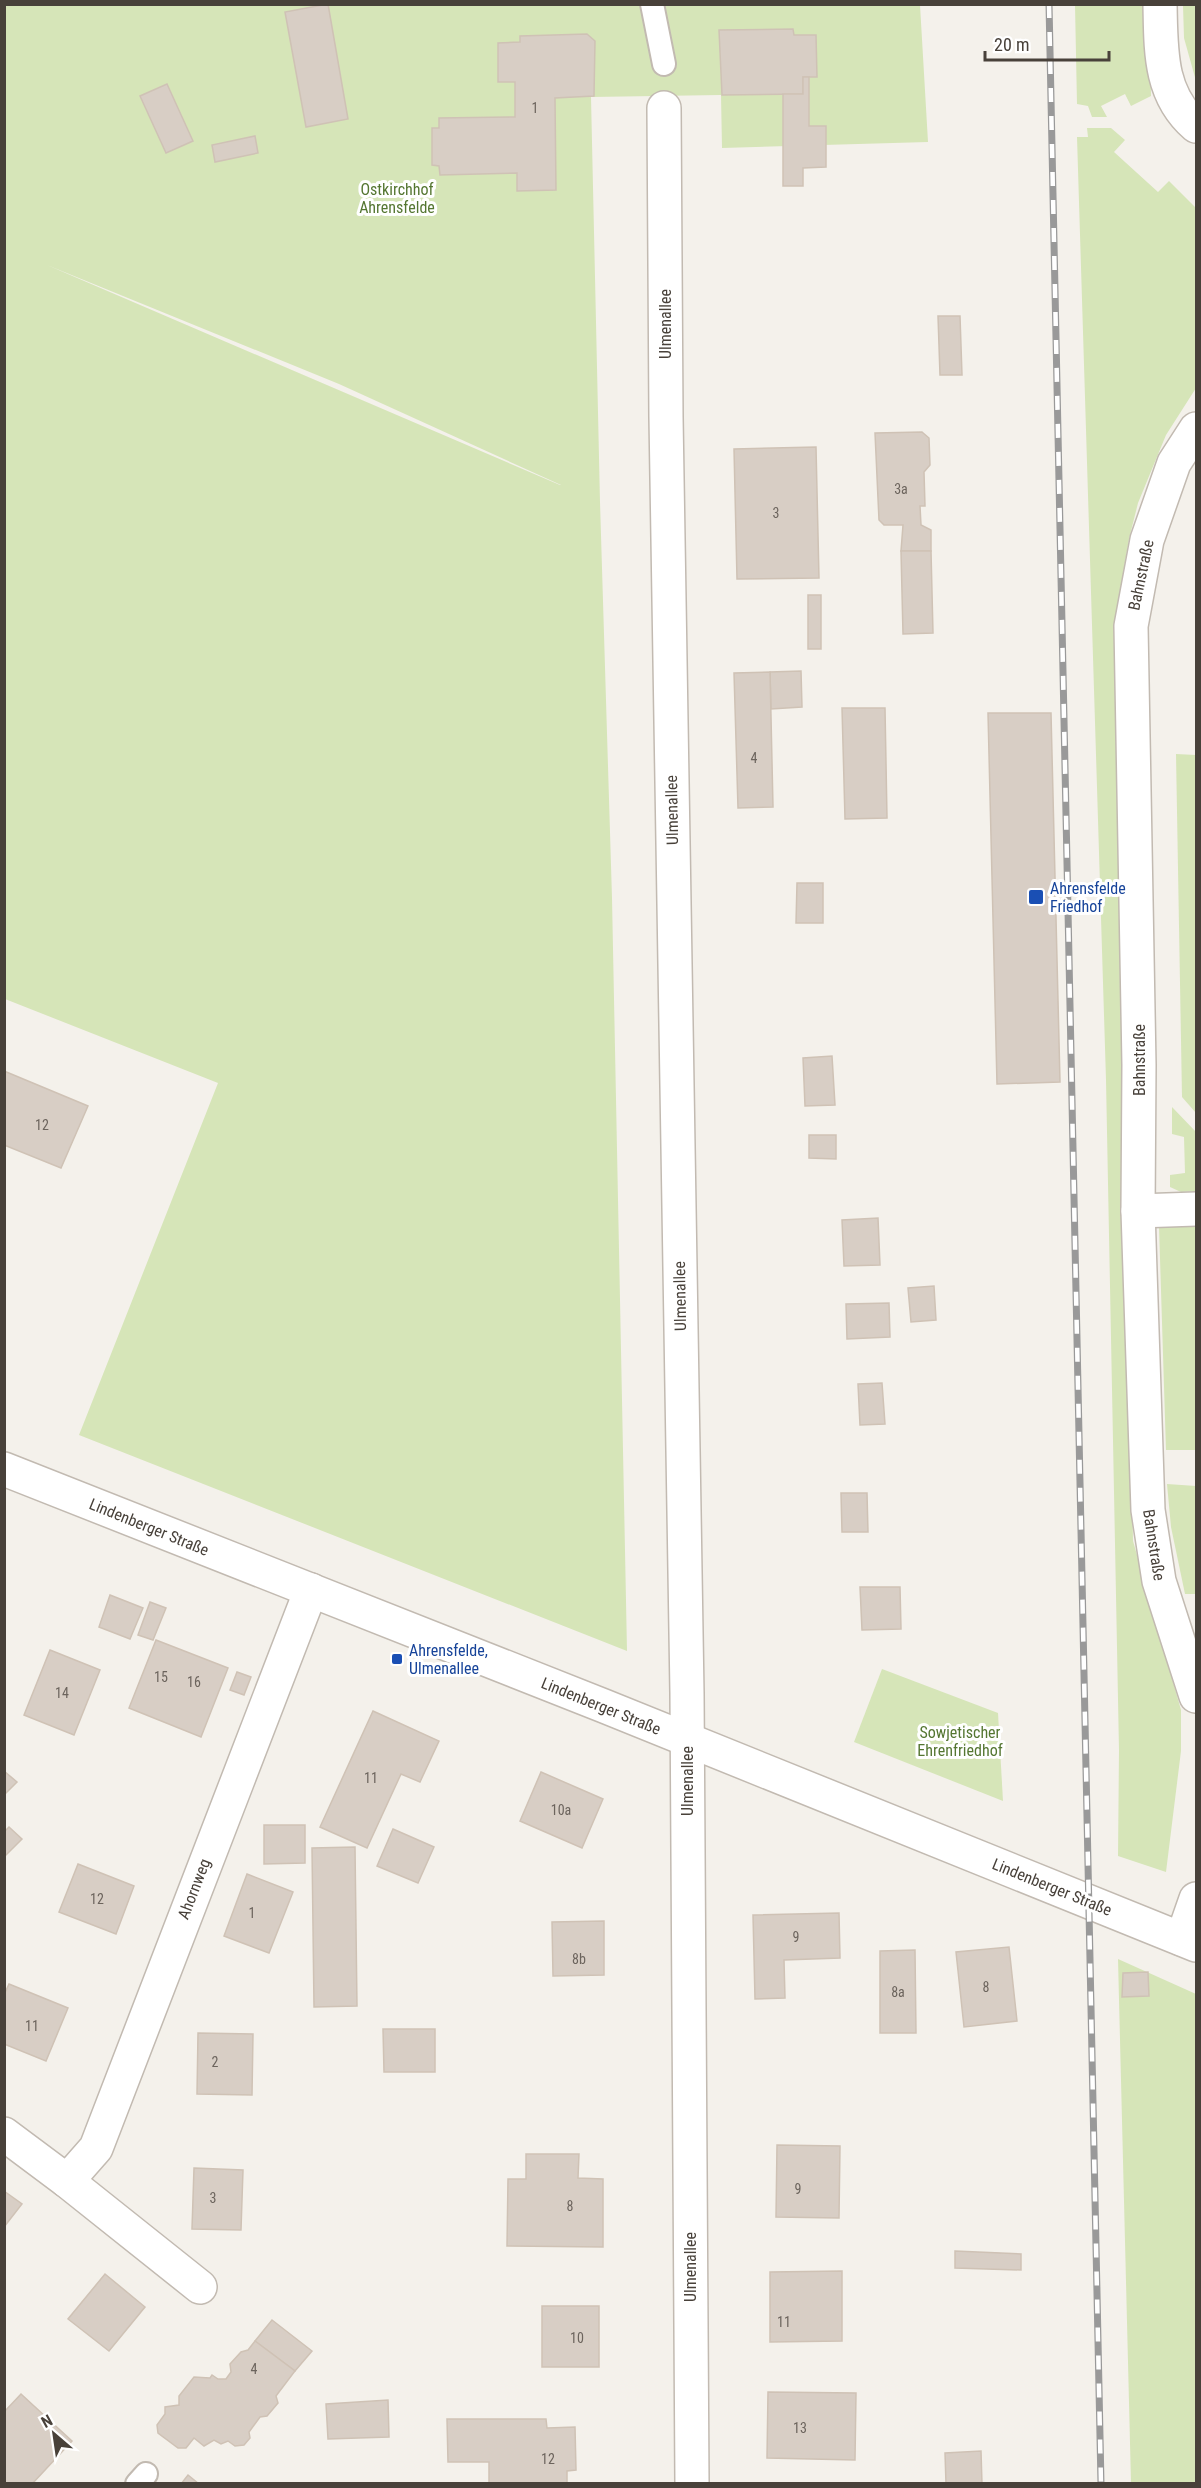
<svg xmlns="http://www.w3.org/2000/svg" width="1201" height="2488" viewBox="0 0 1201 2488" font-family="'Roboto Condensed',sans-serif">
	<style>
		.green { fill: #d6e5b8; fill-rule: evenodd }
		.building { fill: #d8cec5; stroke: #cfc2b5; stroke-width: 1.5 }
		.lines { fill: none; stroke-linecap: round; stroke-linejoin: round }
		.service-casing { stroke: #c2bab1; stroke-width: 26 }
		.minor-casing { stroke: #c2bab1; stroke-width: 36 }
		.tertiary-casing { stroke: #c2bab1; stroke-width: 36 }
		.service { stroke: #fff; stroke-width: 22 }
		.minor { stroke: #fff; stroke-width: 33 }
		.tertiary { stroke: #fff; stroke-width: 33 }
		.rail-casing { stroke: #999; stroke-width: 7 }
		.rail { stroke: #fff; stroke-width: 4.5; stroke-dasharray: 14; stroke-linecap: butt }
		.transit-dot { fill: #1a4fb4; stroke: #fff; stroke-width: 2 }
		.labels { text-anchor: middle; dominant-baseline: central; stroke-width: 6; stroke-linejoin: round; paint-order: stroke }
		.number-label { font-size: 14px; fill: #6c645d }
		.park-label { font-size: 16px; fill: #547631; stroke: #fff }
		.street-label { font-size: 16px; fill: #48413a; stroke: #fff }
		.transit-label { font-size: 16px; fill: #164399; stroke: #fff; text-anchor: start }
	</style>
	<rect width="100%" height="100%" fill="#f4f1eb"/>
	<g class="green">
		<path d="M 4,5 L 920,5 L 928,142 L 722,148 L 721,95 L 591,97 L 600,502 L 612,898 L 627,1651 L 79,1435 L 218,1083 L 5,999 ZM 47,265 L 339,384 L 561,485 L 560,485 Z"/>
		<path d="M 1075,5 L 1149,5 L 1151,96 L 1131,106 L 1125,94 L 1101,106 L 1107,117 L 1092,117 L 1088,106 L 1077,104 Z"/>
		<path d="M 1183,5 L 1196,5 L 1196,81 L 1184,38 Z"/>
		<path d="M 1087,128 L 1111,128 L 1125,140 L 1114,152 L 1158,192 L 1169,181 L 1196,208 L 1196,388 L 1166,435 L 1138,503 L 1129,539 L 1120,591 L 1117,630 L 1133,1541 L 1181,1710 L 1181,1751 L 1166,1872 L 1118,1856 L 1119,1750 L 1106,1080 L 1077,137 L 1088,137 Z"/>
		<path d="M 1176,754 L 1196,755 L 1196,1113 L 1182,1097 Z"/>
		<path d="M 1172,1107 L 1196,1132 L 1196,1191 L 1181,1192 L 1170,1187 L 1170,1175 L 1185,1173 L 1184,1137 L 1172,1134 Z"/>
		<path d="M 1159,1227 L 1196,1227 L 1196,1450 L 1166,1450 Z"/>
		<path d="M 1167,1484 L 1196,1486 L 1196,1594 L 1185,1594 L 1171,1527 Z"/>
		<path d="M 882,1669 L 998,1713 L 1003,1801 L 854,1742 Z"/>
		<path d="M 1118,1959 L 1196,1994 L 1196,2483 L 1131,2483 Z"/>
	</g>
	<g class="building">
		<path d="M 328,4 L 348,119 L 306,127 L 285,12 Z"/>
		<path d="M 793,29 L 794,35 L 816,35 L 817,77 L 803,77 L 803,94 L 722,95 L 719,30 Z"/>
		<path d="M 587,34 L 595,41 L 594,96 L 555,98 L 556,190 L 517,191 L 517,173 L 440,175 L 439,166 L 432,165 L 432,128 L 439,128 L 439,118 L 515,117 L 515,82 L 498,82 L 498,43 L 520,42 L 520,36 Z"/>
		<path d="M 803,77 L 809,77 L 809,126 L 826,126 L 826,167 L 803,168 L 803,186 L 783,186 L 783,94 L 803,94 Z"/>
		<path d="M 167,84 L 193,141 L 166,153 L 140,96 Z"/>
		<path d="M 255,136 L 258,153 L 215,162 L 212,145 Z"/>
		<path d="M 938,316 L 960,316 L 962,375 L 940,375 Z"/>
		<path d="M 922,432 L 929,438 L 930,465 L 924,472 L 925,506 L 920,506 L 921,525 L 931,530 L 931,551 L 901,551 L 903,525 L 884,525 L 879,520 L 875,433 Z"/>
		<path d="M 816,447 L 819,578 L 737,579 L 734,449 Z"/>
		<path d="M 901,551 L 931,551 L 933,633 L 903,634 Z"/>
		<rect x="808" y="595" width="13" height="54"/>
		<path d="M 801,671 L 802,707 L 771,709 L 770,672 Z"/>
		<path d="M 770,672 L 773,807 L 738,808 L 734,673 Z"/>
		<path d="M 842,708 L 885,708 L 887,818 L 845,819 Z"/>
		<path d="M 988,713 L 1051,713 L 1060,1082 L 997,1084 Z"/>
		<path d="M 797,883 L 823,883 L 823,923 L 796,923 Z"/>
		<path d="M 832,1056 L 835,1105 L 805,1106 L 803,1058 Z"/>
		<path d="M 4,1071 L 88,1106 L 61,1168 L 4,1145 Z"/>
		<path d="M 809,1135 L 836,1135 L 836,1159 L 809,1158 Z"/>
		<path d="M 878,1218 L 880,1265 L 844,1266 L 842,1220 Z"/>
		<path d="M 934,1286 L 936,1320 L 911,1322 L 908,1288 Z"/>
		<path d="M 889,1303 L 890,1337 L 847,1339 L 846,1304 Z"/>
		<path d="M 882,1383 L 885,1424 L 860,1425 L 858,1384 Z"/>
		<path d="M 841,1493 L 867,1493 L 868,1532 L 842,1532 Z"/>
		<path d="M 860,1587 L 900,1587 L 901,1629 L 862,1630 Z"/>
		<path d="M 110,1595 L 143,1608 L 130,1639 L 99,1627 Z"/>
		<path d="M 150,1602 L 166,1608 L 153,1640 L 138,1635 Z"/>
		<path d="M 156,1640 L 228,1668 L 201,1737 L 129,1708 Z"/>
		<path d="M 50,1650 L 100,1670 L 74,1735 L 24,1715 Z"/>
		<path d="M 237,1672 L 251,1677 L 244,1695 L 230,1690 Z"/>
		<path d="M 373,1711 L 439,1741 L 420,1782 L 401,1774 L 367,1848 L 320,1827 Z"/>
		<path d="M 4,1771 L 17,1782 L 4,1795 Z"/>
		<path d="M 541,1772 L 603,1799 L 582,1848 L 520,1821 Z"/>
		<path d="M 264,1825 L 305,1825 L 305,1863 L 264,1864 Z"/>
		<path d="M 9,1827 L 22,1839 L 4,1857 L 4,1832 Z"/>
		<path d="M 393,1829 L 434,1847 L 418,1883 L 377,1866 Z"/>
		<path d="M 355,1847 L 357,2006 L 314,2007 L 312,1848 Z"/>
		<path d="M 78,1864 L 134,1886 L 116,1934 L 59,1912 Z"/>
		<path d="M 247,1874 L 293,1892 L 269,1953 L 224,1936 Z"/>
		<path d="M 839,1913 L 840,1958 L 784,1960 L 785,1998 L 755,1999 L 753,1915 Z"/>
		<path d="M 604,1921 L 604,1975 L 553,1976 L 552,1922 Z"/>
		<path d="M 1009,1947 L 1017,2021 L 964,2027 L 956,1952 Z"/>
		<path d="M 915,1950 L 916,2033 L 880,2033 L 880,1951 Z"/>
		<path d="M 1148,1972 L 1149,1996 L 1122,1997 L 1123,1973 Z"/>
		<path d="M 9,1984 L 68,2008 L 46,2061 L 4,2044 L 4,1995 Z"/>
		<path d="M 383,2029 L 435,2029 L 435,2072 L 384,2072 Z"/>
		<path d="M 198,2033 L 253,2034 L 252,2095 L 197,2094 Z"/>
		<path d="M 777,2145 L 840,2146 L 839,2218 L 776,2217 Z"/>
		<path d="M 526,2154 L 579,2154 L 578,2178 L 603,2179 L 603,2247 L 507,2246 L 508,2179 L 526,2179 Z"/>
		<path d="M 194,2168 L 243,2170 L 241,2230 L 192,2229 Z"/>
		<path d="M 4,2191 L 22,2204 L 4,2227 Z"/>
		<path d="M 955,2251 L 1021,2254 L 1021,2270 L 955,2268 Z"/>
		<path d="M 842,2271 L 842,2341 L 770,2342 L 770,2272 Z"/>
		<path d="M 105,2274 L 145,2307 L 109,2351 L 68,2319 Z"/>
		<rect x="542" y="2306" width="57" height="61"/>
		<path d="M 272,2320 L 312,2351 L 295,2371 L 255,2341 Z"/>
		<path d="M 255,2341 L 295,2371 L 276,2396 L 278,2403 L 267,2416 L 260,2417 L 249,2432 L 250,2438 L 244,2445 L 235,2446 L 228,2441 L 221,2444 L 214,2440 L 204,2446 L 194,2438 L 186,2448 L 178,2448 L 158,2433 L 157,2425 L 165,2414 L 165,2407 L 179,2405 L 179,2396 L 194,2377 L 210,2378 L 212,2375 L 218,2379 L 226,2379 L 231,2372 L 230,2364 L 241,2352 L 248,2350 Z"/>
		<path d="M 768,2392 L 856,2393 L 855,2460 L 767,2458 Z"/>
		<path d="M 21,2394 L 72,2441 L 32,2484 L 4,2484 L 4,2412 Z"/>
		<path d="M 388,2400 L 389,2437 L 328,2439 L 326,2404 Z"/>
		<path d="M 447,2419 L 546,2419 L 547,2428 L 575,2427 L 576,2470 L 567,2471 L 567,2484 L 489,2484 L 489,2462 L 448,2462 Z"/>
		<path d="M 981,2451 L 982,2484 L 946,2484 L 945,2453 Z"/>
		<path d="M 188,2475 L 199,2484 L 181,2484 Z"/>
	</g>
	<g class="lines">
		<defs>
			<g id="service">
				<path d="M 652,4 L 664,64"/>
				<path d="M 137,2484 L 146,2474"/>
			</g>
			<g id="minor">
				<path d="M 1160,4 C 1161,50 1159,94 1196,126"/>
				<path d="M 664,108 L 666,417 L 687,1693 L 692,2484"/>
				<path d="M 1196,429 L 1174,463 L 1147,540 L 1131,626 L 1139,1065 L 1138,1211 L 1148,1510 L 1159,1581 L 1196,1696"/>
				<path d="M 1138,1211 L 1196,1209"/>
				<path d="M 1182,1939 L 1196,1899"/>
				<path d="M 4,2134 L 67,2181 L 96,2148 L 311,1590"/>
				<path d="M 67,2181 L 200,2287"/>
			</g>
			<path id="tertiary" d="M 4,1469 L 604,1706 L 1196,1945"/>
		</defs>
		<use href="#service" class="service-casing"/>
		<use href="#minor" class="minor-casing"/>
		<use href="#tertiary" class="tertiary-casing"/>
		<use href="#service" class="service"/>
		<use href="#minor" class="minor"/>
		<use href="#tertiary" class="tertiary"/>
		<defs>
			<path id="rail" d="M 1049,4 L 1101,2484"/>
		</defs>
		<use href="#rail" class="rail-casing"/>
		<use href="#rail" class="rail"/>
	</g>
	<g class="transit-dot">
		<rect x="1028" y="889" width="16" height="16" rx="3"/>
		<rect x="391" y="1653" width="12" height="12" rx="3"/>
	</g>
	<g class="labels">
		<g class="number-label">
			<text x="535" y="108">1</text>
			<text x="901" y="489">3a</text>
			<text x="776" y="513">3</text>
			<text x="754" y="758">4</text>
			<text x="42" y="1125">12</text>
			<text x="161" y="1677">15</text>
			<text x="194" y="1682">16</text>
			<text x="62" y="1693">14</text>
			<text x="371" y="1778">11</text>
			<text x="561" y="1810">10a</text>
			<text x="97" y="1899">12</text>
			<text x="252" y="1913">1</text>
			<text x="796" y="1937">9</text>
			<text x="579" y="1959">8b</text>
			<text x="986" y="1987">8</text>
			<text x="898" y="1992">8a</text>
			<text x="32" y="2026">11</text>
			<text x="215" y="2062">2</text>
			<text x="798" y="2189">9</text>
			<text x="213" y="2198">3</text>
			<text x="570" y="2206">8</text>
			<text x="784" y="2322">11</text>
			<text x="577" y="2338">10</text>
			<text x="254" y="2369">4</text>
			<text x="800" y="2428">13</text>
			<text x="548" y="2459">12</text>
		</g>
		<g class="park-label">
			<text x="397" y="189">Ostkirchhof<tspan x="397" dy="18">Ahrensfelde</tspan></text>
			<text x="960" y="1732">Sowjetischer<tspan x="960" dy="18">Ehrenfriedhof</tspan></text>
		</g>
		<g class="street-label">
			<text transform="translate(665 324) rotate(-90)">Ulmenallee</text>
			<text transform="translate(1141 575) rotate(-78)">Bahnstraße</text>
			<text transform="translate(672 810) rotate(-91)">Ulmenallee</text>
			<text transform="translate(1139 1060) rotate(-90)">Bahnstraße</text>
			<text transform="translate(680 1296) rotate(-91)">Ulmenallee</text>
			<text transform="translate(149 1527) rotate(22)">Lindenberger Straße</text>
			<text transform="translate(1154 1545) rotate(81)">Bahnstraße</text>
			<text transform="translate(601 1706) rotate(22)">Lindenberger Straße</text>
			<text transform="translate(687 1781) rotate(-90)">Ulmenallee</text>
			<text transform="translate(1052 1887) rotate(22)">Lindenberger Straße</text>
			<text transform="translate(194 1889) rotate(-69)">Ahornweg</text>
			<text transform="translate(690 2267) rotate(-90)">Ulmenallee</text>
		</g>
		<g class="transit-label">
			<text x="1050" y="888">Ahrensfelde<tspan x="1050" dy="18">Friedhof</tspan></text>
			<text x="409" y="1650">Ahrensfelde,<tspan x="409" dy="18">Ulmenallee</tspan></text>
		</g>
	</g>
	<rect width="1201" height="2488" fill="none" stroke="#48413a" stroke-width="12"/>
	<g transform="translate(54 2434) rotate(331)" stroke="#ffffff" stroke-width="4.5" paint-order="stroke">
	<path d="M0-4.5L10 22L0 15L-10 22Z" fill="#48413a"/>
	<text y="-9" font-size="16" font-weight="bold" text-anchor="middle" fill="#48413a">N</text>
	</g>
	<path d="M985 51v9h124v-9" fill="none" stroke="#48413a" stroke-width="3"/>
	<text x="994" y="51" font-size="18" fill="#48413a" stroke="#ffffff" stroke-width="4.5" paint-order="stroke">20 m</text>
</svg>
